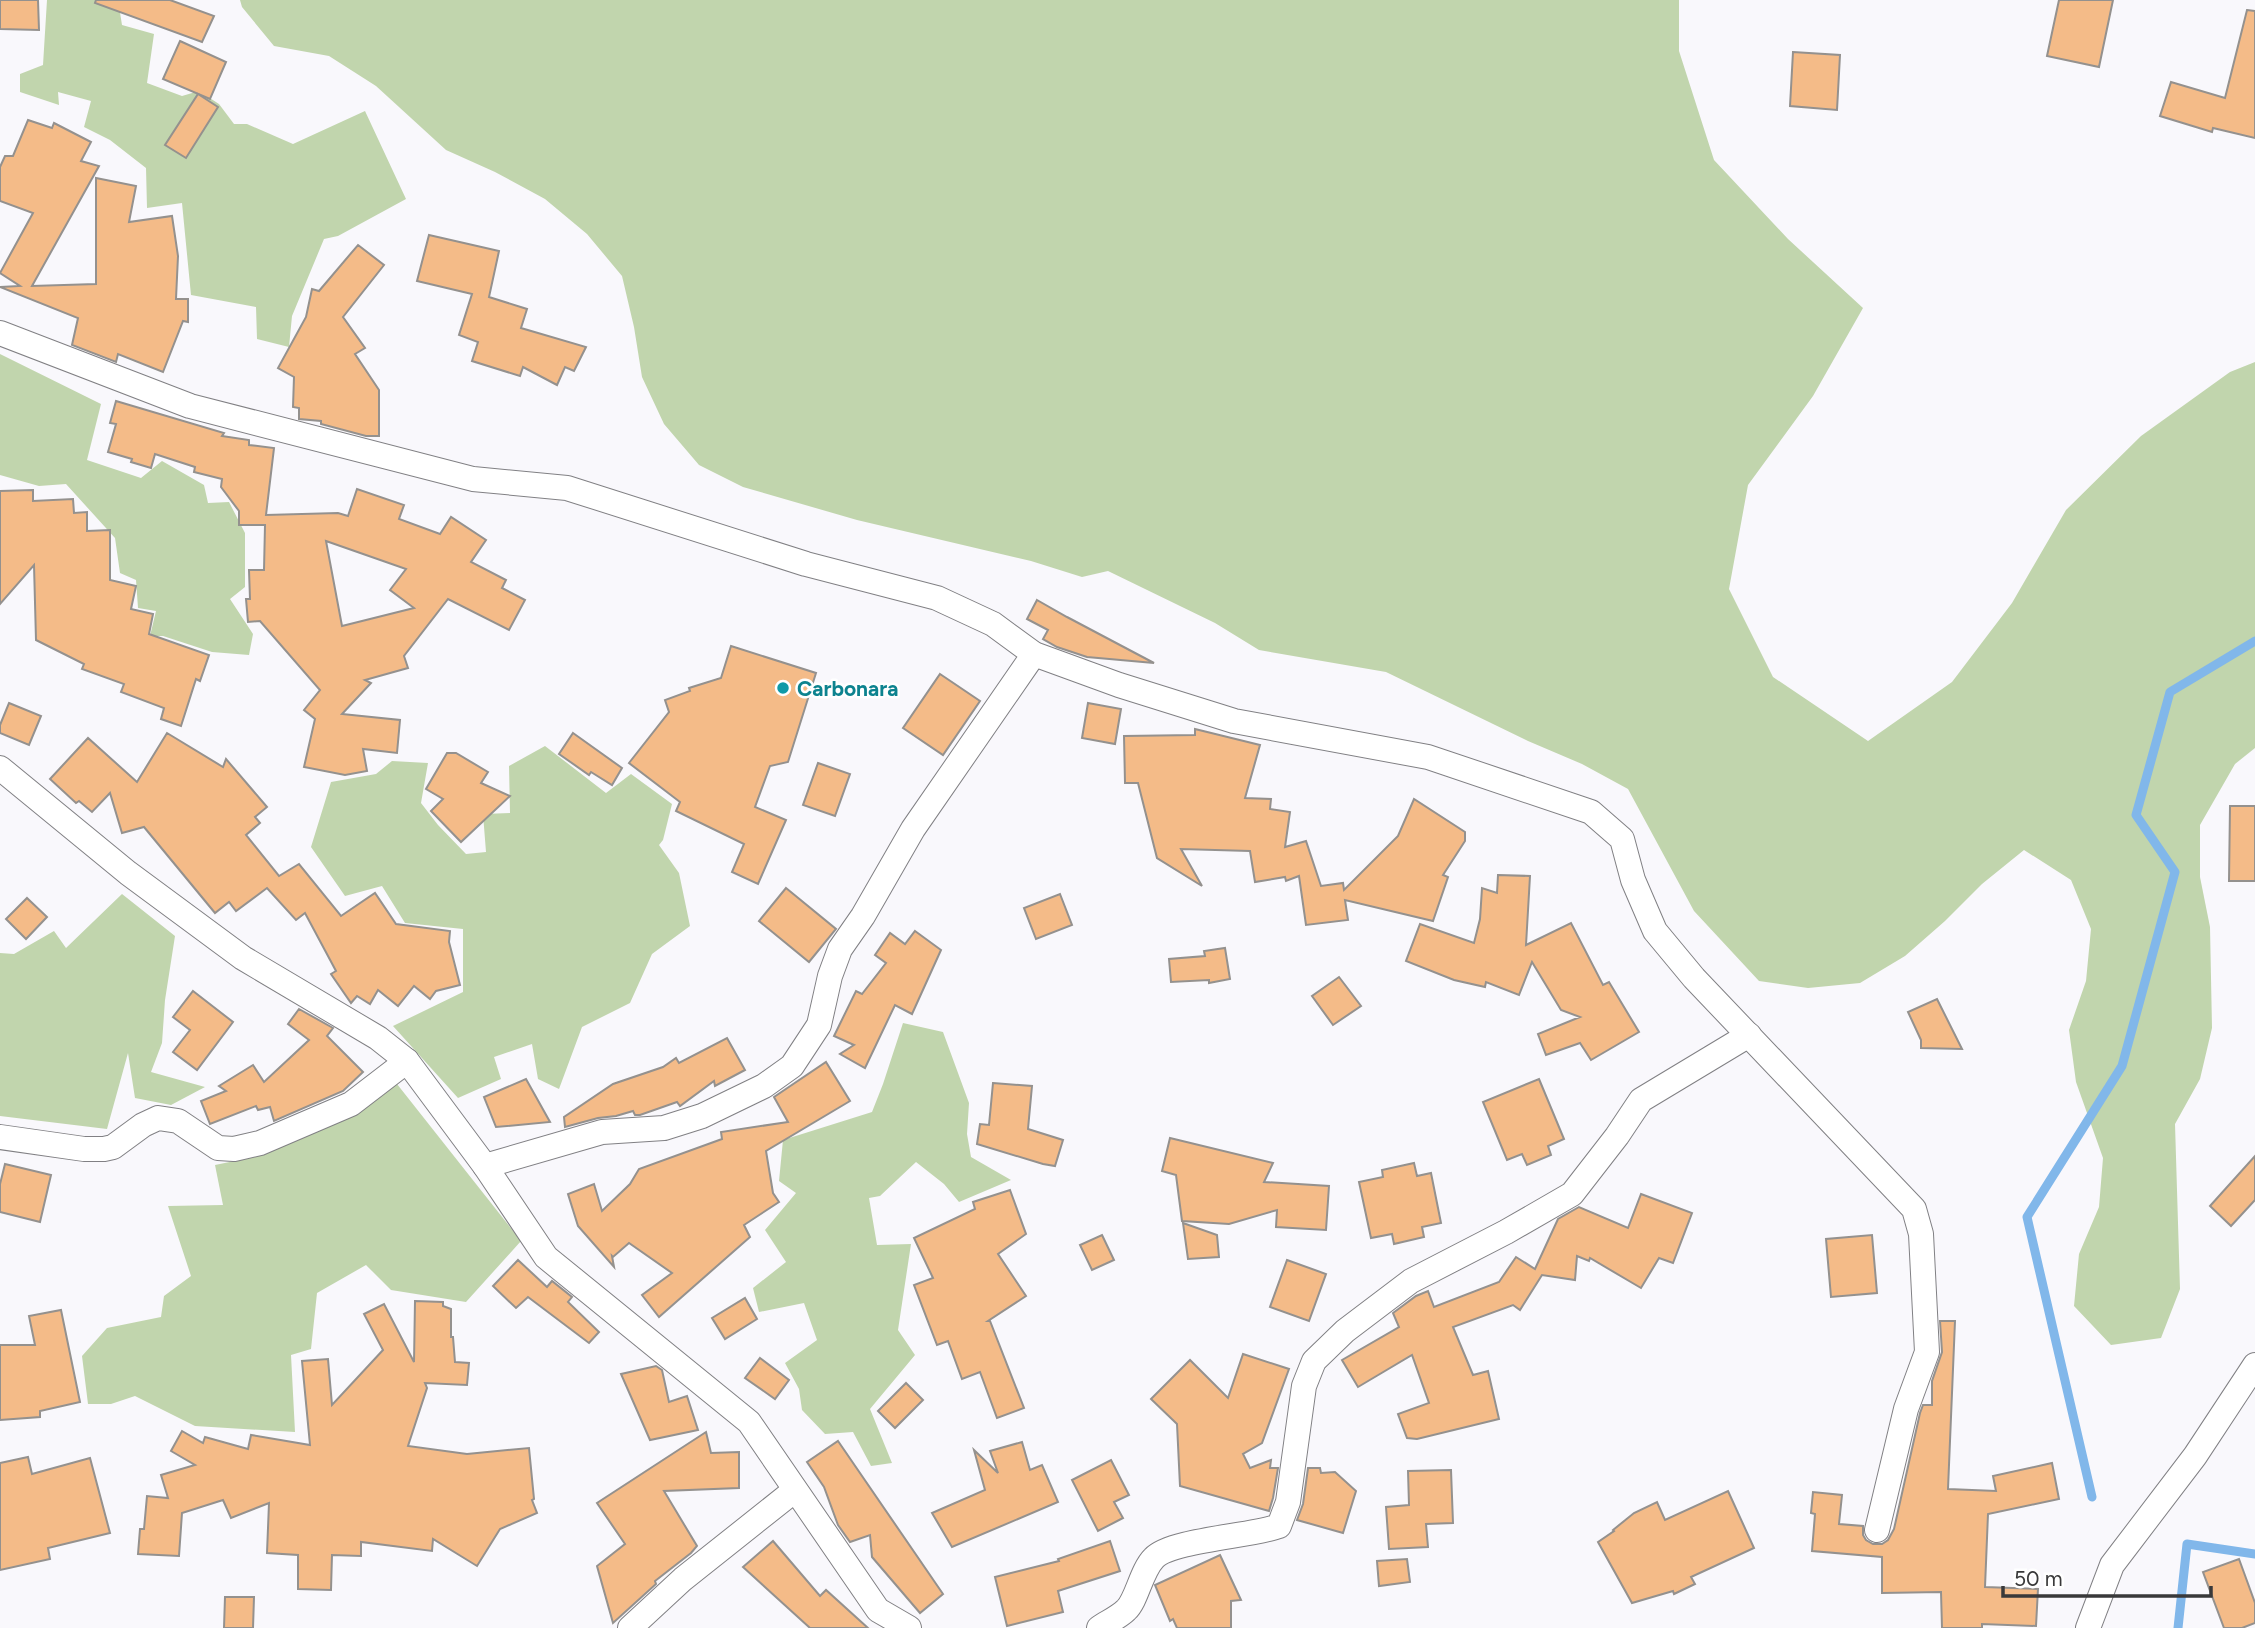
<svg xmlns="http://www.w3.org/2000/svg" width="2255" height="1628" viewBox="0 0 2255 1628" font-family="Figtree,sans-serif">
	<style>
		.green { fill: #c1d5ad }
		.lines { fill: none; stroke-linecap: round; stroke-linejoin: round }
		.stream { stroke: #81b7ea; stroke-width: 9 }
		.building { fill: #f4bb88; stroke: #94918e; stroke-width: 2; fill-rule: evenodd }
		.minor-casing { stroke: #818084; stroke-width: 26 }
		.minor { stroke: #fff; stroke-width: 24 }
		.culture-dot { fill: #0f9aa8; stroke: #fff; stroke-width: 2.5 }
		.labels { text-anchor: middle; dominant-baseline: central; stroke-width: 5; stroke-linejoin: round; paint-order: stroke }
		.culture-label { font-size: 21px; font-weight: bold; fill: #0d838f; stroke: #fff; text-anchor: start }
	</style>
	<rect width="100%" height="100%" fill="#f9f8fc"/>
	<g class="green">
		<path d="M 47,0 L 118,0 L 122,25 L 154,34 L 147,83 L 182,96 L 199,91 L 219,104 L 234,124 L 247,124 L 293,144 L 365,111 L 406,199 L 338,236 L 324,239 L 292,316 L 289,347 L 257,339 L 256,307 L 191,295 L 182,203 L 147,208 L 146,168 L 110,140 L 84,127 L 91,101 L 58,92 L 59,105 L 20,92 L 20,74 L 43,65 Z"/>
		<path d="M 240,0 L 1679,0 L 1679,51 L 1714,160 L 1788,239 L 1863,308 L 1813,396 L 1748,485 L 1729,589 L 1773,677 L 1868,741 L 1952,682 L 2012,603 L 2066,510 L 2141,436 L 2230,372 L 2255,362 L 2255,748 L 2235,764 L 2200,825 L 2200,877 L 2210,927 L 2212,1028 L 2200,1079 L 2175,1124 L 2180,1289 L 2161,1338 L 2111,1345 L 2074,1306 L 2079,1254 L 2099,1207 L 2103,1158 L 2076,1082 L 2069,1030 L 2086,981 L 2091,929 L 2071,880 L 2024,850 L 1982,884 L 1945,921 L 1905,956 L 1860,983 L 1808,988 L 1759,981 L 1694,911 L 1628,789 L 1582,764 L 1528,741 L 1386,672 L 1259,650 L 1215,623 L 1108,571 L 1082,577 L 1031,561 L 857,520 L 743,487 L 699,465 L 664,424 L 642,377 L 634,327 L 622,276 L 587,234 L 545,199 L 495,172 L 446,150 L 376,86 L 329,56 L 274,46 L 242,7 Z"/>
		<path d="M 0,354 L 101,404 L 87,460 L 141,478 L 162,461 L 204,485 L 208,503 L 229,502 L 245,533 L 245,587 L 230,599 L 253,634 L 249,655 L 212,652 L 163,636 L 150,636 L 156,611 L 138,608 L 136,580 L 120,573 L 115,538 L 66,484 L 39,486 L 0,475 Z"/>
		<path d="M 545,746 L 606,793 L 631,774 L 672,804 L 663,840 L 659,845 L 679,873 L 690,926 L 652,954 L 630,1003 L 582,1027 L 559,1089 L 538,1079 L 532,1044 L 494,1057 L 501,1079 L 458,1098 L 393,1026 L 463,992 L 463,929 L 405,923 L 382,886 L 345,896 L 311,847 L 331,782 L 376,774 L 392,761 L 428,763 L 421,803 L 438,825 L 466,854 L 486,852 L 483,814 L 510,813 L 509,766 Z"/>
		<path d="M 122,894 L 175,936 L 165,1000 L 162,1043 L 151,1072 L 205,1087 L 171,1105 L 135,1098 L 128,1053 L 107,1129 L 0,1116 L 0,953 L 14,954 L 54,931 L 66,948 Z"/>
		<path d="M 903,1023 L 943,1032 L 969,1103 L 967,1134 L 971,1157 L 1011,1180 L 959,1202 L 944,1184 L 916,1162 L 880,1196 L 869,1198 L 877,1245 L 911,1244 L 898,1330 L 915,1355 L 870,1409 L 892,1463 L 871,1466 L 853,1432 L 825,1434 L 802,1410 L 799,1389 L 785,1363 L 817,1340 L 804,1303 L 759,1312 L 753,1288 L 786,1262 L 765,1230 L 796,1193 L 779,1181 L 783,1140 L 872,1112 L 883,1084 Z"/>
		<path d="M 397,1084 L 521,1241 L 466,1302 L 391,1290 L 366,1265 L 317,1293 L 311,1349 L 291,1355 L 295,1432 L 195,1426 L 135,1396 L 111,1404 L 88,1404 L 82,1356 L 107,1328 L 161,1317 L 164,1296 L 191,1276 L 168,1206 L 223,1205 L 215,1165 L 249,1158 Z"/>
	</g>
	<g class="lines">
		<g class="stream">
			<path d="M 2092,1497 L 2027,1217 L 2122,1066 L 2175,872 L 2136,815 L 2170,692 L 2255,641"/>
			<path d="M 2178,1628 L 2187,1544 L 2255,1554"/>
		</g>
	</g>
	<g class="building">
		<path d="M 0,0 L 38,0 L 39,30 L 0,29 Z"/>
		<path d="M 96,0 L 170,0 L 214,16 L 202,42 L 95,3 Z"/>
		<path d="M 2059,0 L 2113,0 L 2099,67 L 2047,56 Z"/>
		<path d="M 2247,10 L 2255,11 L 2255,138 L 2213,128 L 2212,132 L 2160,116 L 2171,82 L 2225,98 Z"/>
		<path d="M 180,41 L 226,62 L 210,99 L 163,79 Z"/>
		<path d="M 1793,52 L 1840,55 L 1837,110 L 1790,106 Z"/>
		<path d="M 198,94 L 218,107 L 186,158 L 165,145 Z"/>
		<path d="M 28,120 L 52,128 L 54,123 L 91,142 L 81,161 L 99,166 L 32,286 L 96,284 L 96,178 L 136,186 L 129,222 L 172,216 L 178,256 L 176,299 L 188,299 L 188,322 L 183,321 L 163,372 L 118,354 L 116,362 L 72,345 L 78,318 L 0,287 L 20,286 L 0,273 L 33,213 L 0,201 L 0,167 L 5,156 L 13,156 Z"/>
		<path d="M 429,235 L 499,251 L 489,297 L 527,309 L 521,328 L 586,347 L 574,371 L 565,367 L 557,385 L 523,367 L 520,376 L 472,361 L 478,342 L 459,335 L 472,294 L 417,281 Z"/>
		<path d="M 358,245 L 384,265 L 343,317 L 365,348 L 355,354 L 379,390 L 379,436 L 366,436 L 321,424 L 321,421 L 299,419 L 299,408 L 293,407 L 294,377 L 278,368 L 306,317 L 312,289 L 319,291 Z"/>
		<path d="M 116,401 L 224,433 L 222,436 L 249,440 L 249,445 L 274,448 L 266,515 L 338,513 L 348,516 L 357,489 L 404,505 L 399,519 L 440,534 L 451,517 L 486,540 L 471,562 L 506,580 L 502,588 L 525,600 L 509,630 L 448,599 L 404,656 L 408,668 L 365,680 L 371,683 L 342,714 L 400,720 L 397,753 L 363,749 L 367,771 L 345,775 L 304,767 L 315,719 L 304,710 L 320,690 L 260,621 L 248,622 L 246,599 L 250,599 L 249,570 L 264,570 L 265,525 L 239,525 L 239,511 L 221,487 L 222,479 L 194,472 L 195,467 L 155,454 L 151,468 L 131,462 L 132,459 L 108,452 L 116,424 L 110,423 ZM 326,541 L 406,569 L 390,590 L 414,608 L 342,626 Z"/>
		<path d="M 33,490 L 33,501 L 73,499 L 74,513 L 87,512 L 87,531 L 110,530 L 110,580 L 136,586 L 131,609 L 153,614 L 149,634 L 209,655 L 200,681 L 196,679 L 181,726 L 161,719 L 164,708 L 121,692 L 124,684 L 82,669 L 84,664 L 36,640 L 34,565 L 0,604 L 0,491 Z"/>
		<path d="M 1037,600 L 1067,617 L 1154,663 L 1087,657 L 1057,647 L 1043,639 L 1048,630 L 1027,619 Z"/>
		<path d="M 731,646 L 816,673 L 788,762 L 770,766 L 755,807 L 786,820 L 758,884 L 732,872 L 744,844 L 676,811 L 680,802 L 629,763 L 669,712 L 665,700 L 690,691 L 689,688 L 721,678 Z"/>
		<path d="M 940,674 L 980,701 L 943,755 L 903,728 Z"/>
		<path d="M 9,703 L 41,716 L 29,745 L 0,733 L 0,725 Z"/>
		<path d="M 1088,703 L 1121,709 L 1115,744 L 1082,738 Z"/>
		<path d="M 1195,729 L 1260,745 L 1245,798 L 1271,799 L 1270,809 L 1290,812 L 1285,847 L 1306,841 L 1321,886 L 1343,883 L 1344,890 L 1398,836 L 1414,799 L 1465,832 L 1465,841 L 1443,875 L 1448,877 L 1433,921 L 1345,900 L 1348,920 L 1306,925 L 1299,876 L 1286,881 L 1285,877 L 1255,882 L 1250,851 L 1181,849 L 1202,886 L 1157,858 L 1138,783 L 1125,783 L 1124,736 L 1195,735 Z"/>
		<path d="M 167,733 L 223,767 L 226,759 L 267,807 L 255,817 L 260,823 L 246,835 L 279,876 L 299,864 L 341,916 L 375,893 L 396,924 L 450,931 L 449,942 L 460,985 L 436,991 L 430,999 L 414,986 L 398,1006 L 378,990 L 370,1004 L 357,996 L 351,1003 L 331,974 L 336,971 L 305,913 L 296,920 L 267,888 L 236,911 L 229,902 L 215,913 L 144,827 L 122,833 L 110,793 L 92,812 L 79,801 L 76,803 L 50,779 L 88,738 L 137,782 Z"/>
		<path d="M 573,733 L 622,768 L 612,785 L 591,772 L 589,775 L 559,754 Z"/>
		<path d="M 447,753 L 456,753 L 488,772 L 481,783 L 510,796 L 461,842 L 431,811 L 443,799 L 426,789 Z"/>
		<path d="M 818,763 L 850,774 L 835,816 L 803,805 Z"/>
		<path d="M 2230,806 L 2255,806 L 2255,881 L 2229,881 Z"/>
		<path d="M 1498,875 L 1530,876 L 1526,945 L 1571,923 L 1603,985 L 1609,982 L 1639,1032 L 1591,1060 L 1580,1043 L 1546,1055 L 1538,1034 L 1580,1017 L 1561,1010 L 1532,962 L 1519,995 L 1486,982 L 1485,987 L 1454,980 L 1406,961 L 1420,924 L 1474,943 L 1480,919 L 1482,888 L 1497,893 Z"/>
		<path d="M 786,888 L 836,929 L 809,962 L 759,921 Z"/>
		<path d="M 1060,894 L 1072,925 L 1036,939 L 1024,908 Z"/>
		<path d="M 27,898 L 47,917 L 26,939 L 6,919 Z"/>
		<path d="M 915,931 L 941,950 L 912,1014 L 895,1005 L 865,1068 L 840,1054 L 854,1045 L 834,1036 L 856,991 L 862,994 L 886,963 L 875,955 L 890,933 L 905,944 Z"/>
		<path d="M 1225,948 L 1230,979 L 1209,983 L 1209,980 L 1171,982 L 1169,959 L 1205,956 L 1204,951 Z"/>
		<path d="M 1339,977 L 1361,1006 L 1333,1025 L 1312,996 Z"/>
		<path d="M 193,991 L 233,1022 L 197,1070 L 173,1052 L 190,1030 L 173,1017 Z"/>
		<path d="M 1937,999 L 1962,1049 L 1921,1048 L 1921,1040 L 1908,1012 Z"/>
		<path d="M 299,1009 L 333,1028 L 327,1036 L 363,1072 L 343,1091 L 274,1121 L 270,1107 L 258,1110 L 256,1106 L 210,1124 L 201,1101 L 226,1091 L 219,1086 L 253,1065 L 264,1082 L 309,1040 L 288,1024 Z"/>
		<path d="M 727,1038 L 745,1070 L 715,1086 L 714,1081 L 680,1106 L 677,1102 L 640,1115 L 635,1115 L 633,1111 L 616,1116 L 598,1118 L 565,1127 L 564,1117 L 613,1084 L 663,1067 L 676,1058 L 679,1063 Z"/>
		<path d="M 826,1062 L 850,1101 L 766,1151 L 773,1193 L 779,1202 L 744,1225 L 750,1237 L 659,1317 L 642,1295 L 672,1273 L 629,1243 L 613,1257 L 612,1256 L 614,1267 L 578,1226 L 568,1194 L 594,1184 L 602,1211 L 630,1184 L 639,1169 L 722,1139 L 721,1132 L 788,1122 L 774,1097 Z"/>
		<path d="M 526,1079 L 550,1122 L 496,1127 L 484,1097 Z"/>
		<path d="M 1539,1079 L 1564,1139 L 1548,1146 L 1551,1155 L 1527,1165 L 1522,1154 L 1507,1160 L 1483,1102 Z"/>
		<path d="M 993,1083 L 1032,1086 L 1028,1129 L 1063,1140 L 1055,1166 L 1043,1164 L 977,1144 L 980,1124 L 989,1125 Z"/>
		<path d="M 1170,1138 L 1273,1163 L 1264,1182 L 1329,1186 L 1326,1230 L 1276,1227 L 1277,1210 L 1229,1224 L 1182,1221 L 1176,1175 L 1162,1171 Z"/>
		<path d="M 2255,1156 L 2255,1200 L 2231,1226 L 2210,1206 Z"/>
		<path d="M 1414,1163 L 1417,1176 L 1431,1173 L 1441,1223 L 1422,1227 L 1424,1237 L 1394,1244 L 1392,1234 L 1371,1238 L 1359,1182 L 1383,1177 L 1382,1170 Z"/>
		<path d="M 5,1164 L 51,1175 L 40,1222 L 0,1212 L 0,1184 Z"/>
		<path d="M 1010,1190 L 1026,1234 L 998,1254 L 1026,1296 L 988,1321 L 990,1321 L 1024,1408 L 997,1418 L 980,1372 L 962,1379 L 948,1341 L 937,1345 L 914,1285 L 933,1278 L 914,1238 L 975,1209 L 973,1202 Z"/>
		<path d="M 1641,1194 L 1692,1213 L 1673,1263 L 1659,1258 L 1641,1288 L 1590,1258 L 1589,1261 L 1577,1256 L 1575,1280 L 1542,1275 L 1520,1310 L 1513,1305 L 1453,1327 L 1473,1375 L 1488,1371 L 1499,1419 L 1417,1439 L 1407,1438 L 1398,1414 L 1429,1403 L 1412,1355 L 1358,1387 L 1342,1360 L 1399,1327 L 1393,1313 L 1416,1296 L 1428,1291 L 1434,1307 L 1499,1282 L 1516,1257 L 1535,1269 L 1558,1219 L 1579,1207 L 1628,1228 Z"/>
		<path d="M 1183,1223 L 1217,1235 L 1219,1257 L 1188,1259 Z"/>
		<path d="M 1102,1235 L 1114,1260 L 1092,1270 L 1080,1245 Z"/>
		<path d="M 1872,1235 L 1877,1293 L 1831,1297 L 1826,1239 Z"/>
		<path d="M 518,1260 L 547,1287 L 552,1281 L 572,1297 L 568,1302 L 599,1332 L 589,1343 L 528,1297 L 516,1308 L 493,1286 Z"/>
		<path d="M 1287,1260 L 1326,1274 L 1309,1321 L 1270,1307 Z"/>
		<path d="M 745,1298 L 757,1319 L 725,1339 L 712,1318 Z"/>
		<path d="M 415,1301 L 443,1302 L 443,1306 L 451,1309 L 451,1337 L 453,1337 L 455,1362 L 469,1363 L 467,1385 L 425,1383 L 427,1388 L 408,1446 L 467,1454 L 529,1448 L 534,1499 L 532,1500 L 537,1513 L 500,1529 L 477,1566 L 433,1539 L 432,1551 L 361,1542 L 361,1556 L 332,1555 L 331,1590 L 298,1589 L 298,1555 L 267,1553 L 269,1503 L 231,1518 L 223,1500 L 182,1513 L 179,1556 L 138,1554 L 140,1529 L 144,1529 L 147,1496 L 168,1498 L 161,1475 L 195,1465 L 171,1451 L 182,1431 L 203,1443 L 205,1437 L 248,1449 L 251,1435 L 310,1445 L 302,1361 L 328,1359 L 332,1405 L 383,1350 L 364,1314 L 384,1304 L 414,1362 Z"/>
		<path d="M 61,1310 L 80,1402 L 40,1411 L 40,1417 L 0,1420 L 0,1345 L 35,1345 L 29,1316 Z"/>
		<path d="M 1940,1321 L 1955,1321 L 1948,1489 L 1996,1491 L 1993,1476 L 2052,1463 L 2059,1499 L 1988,1514 L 1985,1587 L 2038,1589 L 2036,1626 L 1982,1624 L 1982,1628 L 1942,1628 L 1941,1592 L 1882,1593 L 1882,1557 L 1812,1551 L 1815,1514 L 1811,1513 L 1813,1492 L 1842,1495 L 1839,1524 L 1863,1526 L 1863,1535 L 1866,1540 L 1873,1544 L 1882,1544 L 1888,1540 L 1894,1529 L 1920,1413 L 1923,1405 L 1932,1405 L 1932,1381 L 1942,1352 Z"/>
		<path d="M 1243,1354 L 1289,1369 L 1262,1443 L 1243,1454 L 1250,1468 L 1271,1460 L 1270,1468 L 1278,1468 L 1273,1498 L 1269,1511 L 1180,1486 L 1177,1424 L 1151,1399 L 1190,1360 L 1228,1398 Z"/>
		<path d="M 760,1358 L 789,1380 L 775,1399 L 745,1378 Z"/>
		<path d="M 656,1366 L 662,1370 L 669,1402 L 687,1396 L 698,1430 L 650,1440 L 621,1374 Z"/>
		<path d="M 906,1383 L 923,1400 L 895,1428 L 878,1411 Z"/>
		<path d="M 706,1432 L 711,1453 L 739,1452 L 739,1488 L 664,1491 L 697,1546 L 691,1553 L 655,1581 L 656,1584 L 613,1623 L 597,1566 L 625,1544 L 597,1503 Z"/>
		<path d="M 838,1441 L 943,1594 L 920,1613 L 872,1557 L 870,1535 L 850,1542 L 838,1525 L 824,1487 L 807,1462 Z"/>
		<path d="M 1022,1442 L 1030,1470 L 1042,1465 L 1058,1502 L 952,1547 L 932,1513 L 985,1490 L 974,1450 L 998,1473 L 990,1451 Z"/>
		<path d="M 28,1457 L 32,1474 L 90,1458 L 110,1533 L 48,1548 L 50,1559 L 0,1570 L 0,1463 Z"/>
		<path d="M 1111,1460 L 1129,1495 L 1114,1502 L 1123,1518 L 1098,1531 L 1072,1480 Z"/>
		<path d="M 1308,1468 L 1320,1468 L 1321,1473 L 1335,1472 L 1356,1491 L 1343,1533 L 1297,1520 L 1303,1504 Z"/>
		<path d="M 1451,1470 L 1453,1523 L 1426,1524 L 1428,1547 L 1389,1549 L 1386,1507 L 1409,1505 L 1408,1471 Z"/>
		<path d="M 1728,1491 L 1754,1548 L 1691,1577 L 1695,1584 L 1674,1594 L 1673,1591 L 1632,1603 L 1598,1542 L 1614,1531 L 1613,1530 L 1634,1513 L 1657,1502 L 1665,1520 Z"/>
		<path d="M 773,1541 L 820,1596 L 826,1590 L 868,1628 L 810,1628 L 743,1567 Z"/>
		<path d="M 1110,1541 L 1120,1571 L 1058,1591 L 1063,1612 L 1007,1626 L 995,1577 L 1059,1561 L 1058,1559 Z"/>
		<path d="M 1220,1555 L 1241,1600 L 1231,1601 L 1231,1628 L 1177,1628 L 1173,1619 L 1170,1621 L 1155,1585 Z"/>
		<path d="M 1407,1559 L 1410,1582 L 1379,1586 L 1377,1561 Z"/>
		<path d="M 2239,1559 L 2255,1603 L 2255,1623 L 2242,1628 L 2224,1628 L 2203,1572 Z"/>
		<path d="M 225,1597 L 254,1597 L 253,1628 L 224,1628 Z"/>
	</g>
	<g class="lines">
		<defs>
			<g id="minor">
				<path d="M 0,333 L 190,406 L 473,479 L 567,488 L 806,564 L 937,598 L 993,624 L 1034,654 L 1119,685 L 1234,721 L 1428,757 L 1591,812 L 1622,839 L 1633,880 L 1655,931 L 1694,978 L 1914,1209 L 1921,1234 L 1927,1352 L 1906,1409 L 1877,1530"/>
				<path d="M 0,768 L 128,873 L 243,958 L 378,1038 L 407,1061 L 485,1166 L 546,1257 L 749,1422 L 878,1610 L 909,1628"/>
				<path d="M 0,1137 L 84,1149 L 104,1149 L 113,1147 L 143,1125 L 158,1118 L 178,1121 L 218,1148 L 234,1149 L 260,1143 L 351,1104 L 407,1061"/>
				<path d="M 485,1166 L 602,1132 L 664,1128 L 702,1116 L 764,1086 L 792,1066 L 819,1025 L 830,976 L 840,949 L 863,916 L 913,829 L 1034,654"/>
				<path d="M 630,1628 L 683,1579 L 795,1490"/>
				<path d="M 1099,1628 C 1108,1622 1119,1617 1126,1610 C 1137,1600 1141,1571 1154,1558 C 1171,1540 1252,1536 1279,1526 L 1288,1502 L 1304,1386 L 1314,1361 L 1345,1331 L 1411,1281 L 1506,1232 L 1572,1194 L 1617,1136 L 1641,1100 L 1749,1035"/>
				<path d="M 2088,1628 L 2112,1565 L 2195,1456 L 2255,1365"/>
			</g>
		</defs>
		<use href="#minor" class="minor-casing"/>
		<use href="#minor" class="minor"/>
	</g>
	<circle class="culture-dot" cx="783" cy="688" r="7"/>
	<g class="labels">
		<g class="culture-label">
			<text x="797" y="688">Carbonara</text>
		</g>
	</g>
	<path d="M2003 1586v10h208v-10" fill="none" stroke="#39393a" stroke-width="3.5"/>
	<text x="2014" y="1586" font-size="21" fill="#39393a" stroke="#ffffff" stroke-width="5" paint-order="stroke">50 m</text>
</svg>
